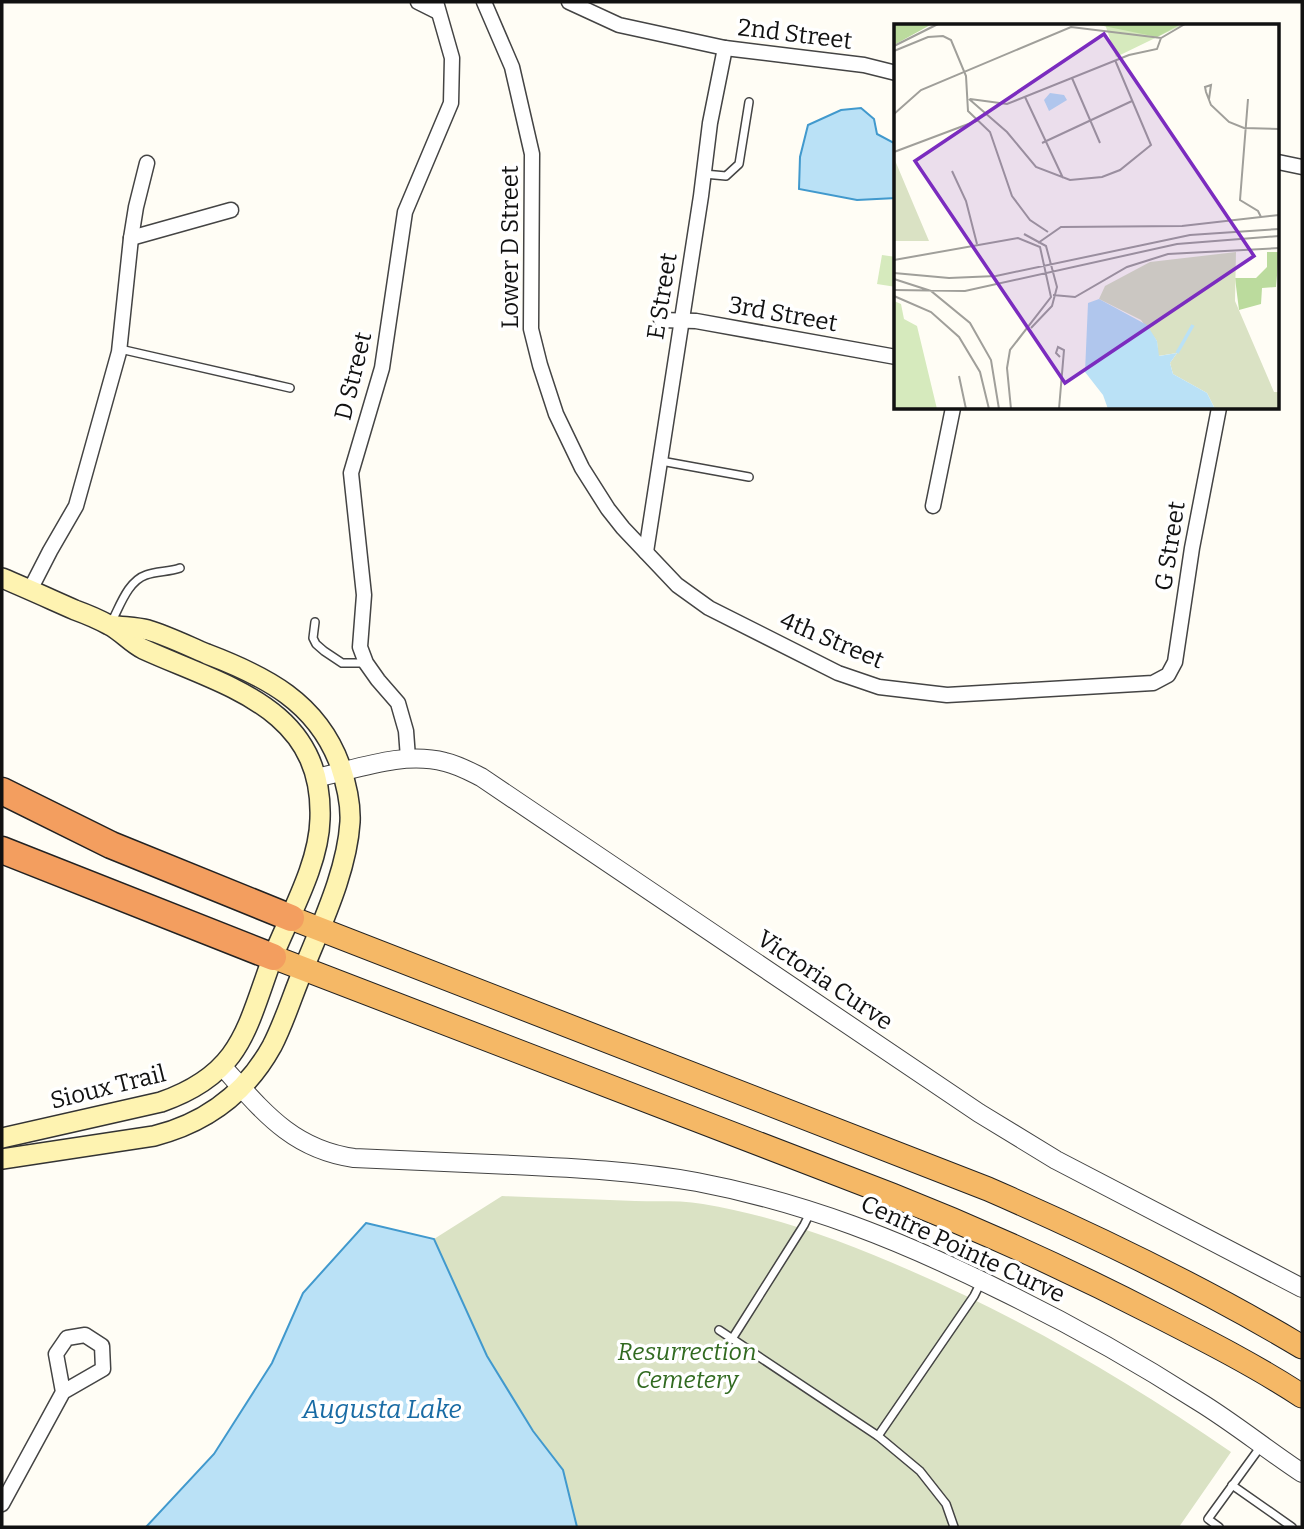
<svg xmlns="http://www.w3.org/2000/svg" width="1304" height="1529" viewBox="0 0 1304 1529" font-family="Bitter,serif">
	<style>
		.green { fill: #d6eabd }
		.cemetery { fill: #dae2c4 }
		.water { fill: #bae1f6; stroke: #4199cd; stroke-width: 2 }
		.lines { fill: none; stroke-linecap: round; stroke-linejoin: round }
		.service-casing { stroke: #444; stroke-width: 10 }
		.minor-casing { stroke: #444; stroke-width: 17 }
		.tertiary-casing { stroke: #444; stroke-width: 20 }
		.secondary-casing { stroke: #333; stroke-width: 22 }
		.trunk-casing { stroke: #222; stroke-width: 25 }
		.motorway-casing { stroke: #222; stroke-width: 29 }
		.service { stroke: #fff; stroke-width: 7 }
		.minor { stroke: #fff; stroke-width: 14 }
		.tertiary { stroke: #fff; stroke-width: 18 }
		.secondary { stroke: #fef3b1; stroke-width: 19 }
		.trunk { stroke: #f5b866; stroke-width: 23 }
		.motorway { stroke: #f39e5f; stroke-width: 26 }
		.labels { text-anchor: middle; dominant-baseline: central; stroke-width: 7; stroke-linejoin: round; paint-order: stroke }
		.street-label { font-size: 24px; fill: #111; stroke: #fff }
		.park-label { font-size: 24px; font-style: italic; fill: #316a20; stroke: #fff }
		.water-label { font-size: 26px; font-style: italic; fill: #196ba4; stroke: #fff }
		.inset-river { fill: none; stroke: #bae1f6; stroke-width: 3.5 }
		.inset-road { fill: none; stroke: #a09f9a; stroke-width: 2 }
		.view { fill: #7b2cbf; fill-opacity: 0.15; stroke: #7b2cbf; stroke-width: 3.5 }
		.inset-edge { fill: none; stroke: #111; stroke-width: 3.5 }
	</style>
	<rect width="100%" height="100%" fill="#fffdf5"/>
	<path class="green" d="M 882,255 L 896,257 L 896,287 L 877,284 Z"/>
	<path class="cemetery" d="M 502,1196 C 546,1198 591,1199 635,1201 C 657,1202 681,1200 703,1204 C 775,1216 843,1241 909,1270 C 1023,1319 1129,1382 1231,1452 L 1179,1527 L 577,1527 L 563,1470 L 533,1432 L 487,1356 L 434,1239 Z"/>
	<g class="water">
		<path d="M 861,108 L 874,119 L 877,134 L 896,144 L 896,198 L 857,200 L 799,189 L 800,157 L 808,125 L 841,110 Z"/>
		<path d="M 366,1223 L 434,1239 L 487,1356 L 533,1431 L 563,1470 L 577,1527 L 146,1527 L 214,1454 L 272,1363 L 303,1293 Z"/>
	</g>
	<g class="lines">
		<defs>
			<g id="service">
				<path d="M 704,174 L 726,176 L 739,164 L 749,102"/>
				<path d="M 120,349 L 290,388"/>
				<path d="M 661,461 L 749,477"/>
				<path d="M 112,621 C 120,606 128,581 146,575 C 157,571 169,572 180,568"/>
				<path d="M 315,622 L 313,638 L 316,644 L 324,651 L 342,663 L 365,663"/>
				<path d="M 719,1330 L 878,1436 L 920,1471 L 946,1504 L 954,1527"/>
				<path d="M 732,1339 L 804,1225 L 811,1211"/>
				<path d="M 878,1436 L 974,1296 L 981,1282"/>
				<path d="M 1232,1485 L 1292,1527"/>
				<path d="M 1219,1527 L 1208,1519 L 1261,1446"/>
			</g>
			<g id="minor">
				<path d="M 418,2 L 438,12"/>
				<path d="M 484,2 L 512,67 L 532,154 L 531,329 L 540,365 L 556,414 L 582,468 L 608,509 L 623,528 L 677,585 L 709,608 L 838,673 L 879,687 L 947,695 L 1153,683 L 1168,675 L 1175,662 L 1192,548 L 1219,408"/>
				<path d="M 569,2 L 619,25 L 725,48 L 864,65 L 896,73"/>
				<path d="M 1278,162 L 1302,167"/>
				<path d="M 131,238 L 231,210"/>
				<path d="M 661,320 L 696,321 L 896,357"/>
				<path d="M 933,506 L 953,408"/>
				<path d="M 646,552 L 701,196 L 710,123 L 725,48"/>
				<path d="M 30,590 L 50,551 L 76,506 L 119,352 L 131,238 L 136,207 L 147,163"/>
				<path d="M 408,758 L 406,731 L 398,703 L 378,680 L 366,663 L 360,647 L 364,595 L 351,473 L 382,368 L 405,212 L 451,103 L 452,58 L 436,2"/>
				<path d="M 2,1504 L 63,1392 L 103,1369 L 102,1346 L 85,1335 L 67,1338 L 56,1354 L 63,1392"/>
			</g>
			<g id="tertiary">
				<path d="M 316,778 C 358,769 402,751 445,762 C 458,765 469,771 481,777 L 979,1113 L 1056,1160 L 1302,1288"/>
				<path d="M 222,1066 C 262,1110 291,1149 354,1158 C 407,1160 460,1163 513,1165 C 575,1168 636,1171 697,1182 C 807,1203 900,1240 1000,1290 C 1068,1323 1134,1360 1198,1401 C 1234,1423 1267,1450 1302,1473"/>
			</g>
			<g id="secondary">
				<path d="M 2,578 C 26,588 50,599 75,610 C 86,614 98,619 109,625 C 121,631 131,643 143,649 C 224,686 324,707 320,819 C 319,865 289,916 272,959 C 246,1030 241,1074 161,1102 L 2,1138"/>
				<path d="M 2,1159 L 154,1136 C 205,1123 246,1093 272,1046 C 285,1021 293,993 304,968 C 322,923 347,871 350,822 C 351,802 346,783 340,765 C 317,702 265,676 207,654 C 188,646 168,636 148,630 C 136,627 123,627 111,625"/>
			</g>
			<g id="trunk">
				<path d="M 291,918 L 988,1189 C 1096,1236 1202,1287 1302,1347"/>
				<path d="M 273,957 L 892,1195 C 983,1231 1071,1271 1158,1316 C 1207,1341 1256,1366 1302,1396"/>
			</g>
			<g id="motorway">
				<path d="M 2,791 L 111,845 L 291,918"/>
				<path d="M 2,850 L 273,957"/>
			</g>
		</defs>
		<use href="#service" class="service-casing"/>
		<use href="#minor" class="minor-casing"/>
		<use href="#tertiary" class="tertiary-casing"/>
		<use href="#secondary" class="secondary-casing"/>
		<use href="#trunk" class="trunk-casing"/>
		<use href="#motorway" class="motorway-casing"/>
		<use href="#service" class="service"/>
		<use href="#minor" class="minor"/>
		<use href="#tertiary" class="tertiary"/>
		<use href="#secondary" class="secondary"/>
		<use href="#trunk" class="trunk"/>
		<use href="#motorway" class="motorway"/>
	</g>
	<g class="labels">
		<g class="street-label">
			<text transform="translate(795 34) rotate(7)">2nd Street</text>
			<text transform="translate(510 247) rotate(-90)">Lower D Street</text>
			<text transform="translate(662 296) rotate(-81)">E Street</text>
			<text transform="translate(783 314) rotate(10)">3rd Street</text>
			<text transform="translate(353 376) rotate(-76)">D Street</text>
			<text transform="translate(1170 546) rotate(-81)">G Street</text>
			<text transform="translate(832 640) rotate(23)">4th Street</text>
			<text transform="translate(825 980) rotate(34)">Victoria Curve</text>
			<text transform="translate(108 1087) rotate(-14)">Sioux Trail</text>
			<text transform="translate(963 1249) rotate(25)">Centre Pointe Curve</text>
		</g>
		<g class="park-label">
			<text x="687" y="1352">Resurrection<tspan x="687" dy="28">Cemetery</tspan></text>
		</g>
		<g class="water-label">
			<text x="382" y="1409">Augusta Lake</text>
		</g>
	</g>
	<g transform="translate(894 24)">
		<rect width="385" height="385" fill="#fffdf5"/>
		<path d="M 211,0 L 286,2 L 222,33 ZM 0,277 L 7,280 L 10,295 L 23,302 L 43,385 L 0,385 Z" fill="#d6eabd"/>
		<path d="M 0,0 L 38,0 L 0,21 ZM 200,0 L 287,0 L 263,13 ZM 373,228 L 385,228 L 382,263 L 368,264 L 367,280 L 345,286 L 341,254 L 362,254 L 373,243 Z" fill="#bbdb9d"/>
		<path d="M 0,134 L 21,184 L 35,217 L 0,217 ZM 342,228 L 341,277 L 380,368 L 385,368 L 385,385 L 321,385 L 313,369 L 279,350 L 276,339 L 283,329 L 264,332 L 263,317 L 247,296 L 205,275 L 211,262 L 256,238 Z" fill="#dae2c4"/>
		<path d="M 156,69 L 170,71 L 173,76 L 155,87 L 150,76 ZM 205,275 L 253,301 L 263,317 L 265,332 L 283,329 L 276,339 L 279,350 L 313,369 L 321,385 L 214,385 L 209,371 L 191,348 L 194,279 Z" fill="#bae1f6"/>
		<path class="inset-river" d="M 283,329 L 299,301"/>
		<path class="inset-road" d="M 0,22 L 44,0M 0,27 L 34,13 L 49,12 L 57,16 L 72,52 L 74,87 L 96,108 L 118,172 L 136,196 L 154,208M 178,54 L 206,119M 131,73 L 169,154M 75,75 L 113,108 L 142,143 L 176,156 L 208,153 L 226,146 L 257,121 L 221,36M 76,75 L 113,80 L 235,31 L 263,25 L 267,14M 315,75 L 317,61 L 311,63 L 312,68 L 317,81 L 335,98 L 350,104 L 385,105M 354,75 L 346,176 L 364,187 L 367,193M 0,90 L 27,66 L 177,3 L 267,14 L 291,0M 148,119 L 238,77M 0,128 L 85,96M 58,147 L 72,177 L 83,220M 130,210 L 152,222 L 163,263 L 158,282 L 137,304M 144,219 L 167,203 L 288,202 L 385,191M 0,236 L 124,214 L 146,223 L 157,273 L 116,326 L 113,344 L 117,385M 0,249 L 55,254 L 102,252 L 296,211 L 385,205M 0,255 L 37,267 L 76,299 L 97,336 L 105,385M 0,266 L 71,267 L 283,220 L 385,212M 159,271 L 181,273 L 233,243 L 274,230 L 385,224M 0,272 L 37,288 L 65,313 L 86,348 L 95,385M 65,352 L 72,385M 165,385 L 170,326 L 164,323 L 162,329 L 166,333"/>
		<path class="view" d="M 210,10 L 360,232 L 171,359 L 21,137 Z"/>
		<rect width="385" height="385" class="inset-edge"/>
	</g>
	<rect width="1304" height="1529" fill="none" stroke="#111111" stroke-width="7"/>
</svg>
